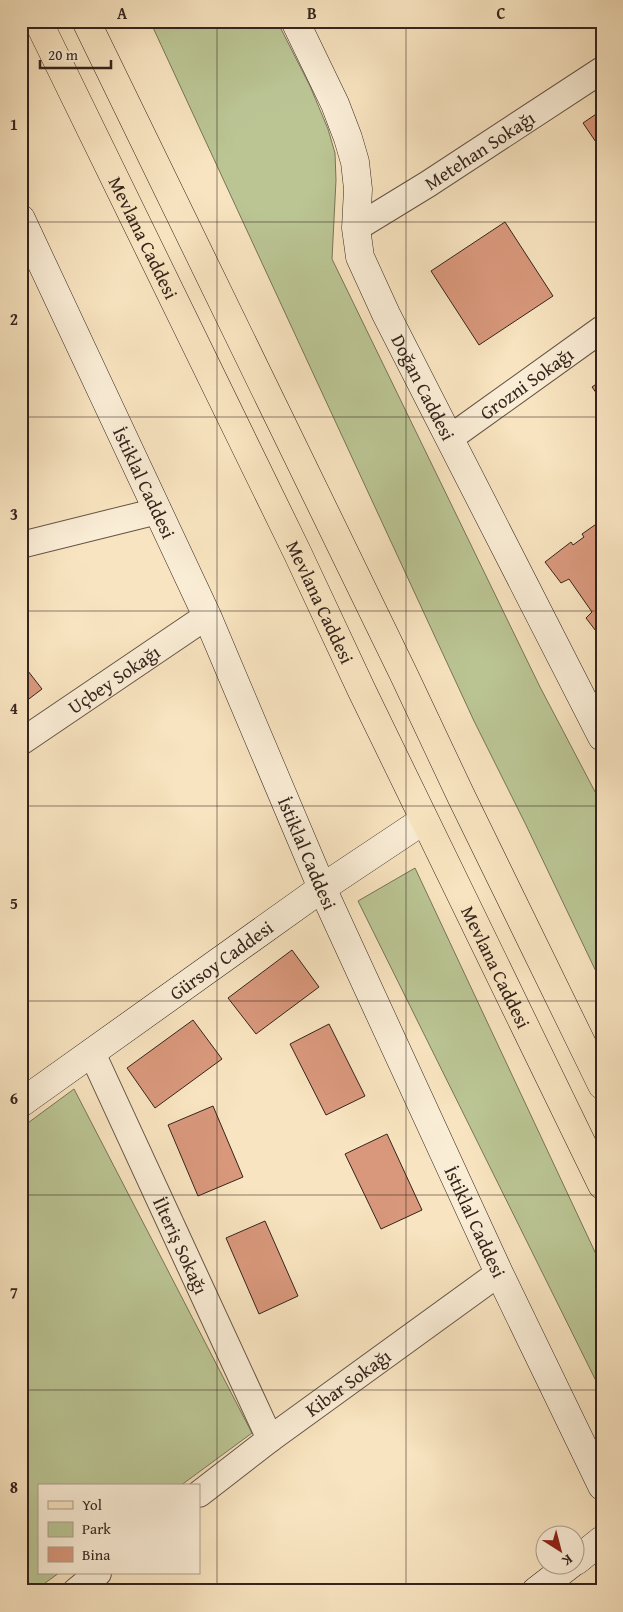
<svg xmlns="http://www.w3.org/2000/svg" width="623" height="1612" viewBox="0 0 623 1612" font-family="'Gentium Book Plus',serif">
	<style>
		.green { fill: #bbc594; stroke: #787458 }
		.building { fill: #d9987c; stroke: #35241d }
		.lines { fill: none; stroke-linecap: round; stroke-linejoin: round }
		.street-casing { stroke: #665446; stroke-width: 28 }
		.secondary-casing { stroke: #35241d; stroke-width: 29 }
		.primary-casing { stroke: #35241d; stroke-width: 29 }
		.street { stroke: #faedd6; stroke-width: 26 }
		.secondary { stroke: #faedd6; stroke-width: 28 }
		.primary { stroke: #f8e4c0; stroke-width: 28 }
		.grid { fill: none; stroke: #35241d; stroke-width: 1; stroke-opacity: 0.55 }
		.labels { text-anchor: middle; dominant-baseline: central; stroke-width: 4; stroke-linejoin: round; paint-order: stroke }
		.street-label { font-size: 19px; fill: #35241d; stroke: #faedd6 }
		.neatline { fill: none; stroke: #35241d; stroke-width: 2 }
		.grid-label { font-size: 16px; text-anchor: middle; font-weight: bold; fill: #35241d }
	</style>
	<rect width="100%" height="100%" fill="#f8e4c0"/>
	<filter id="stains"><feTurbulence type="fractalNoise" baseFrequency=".004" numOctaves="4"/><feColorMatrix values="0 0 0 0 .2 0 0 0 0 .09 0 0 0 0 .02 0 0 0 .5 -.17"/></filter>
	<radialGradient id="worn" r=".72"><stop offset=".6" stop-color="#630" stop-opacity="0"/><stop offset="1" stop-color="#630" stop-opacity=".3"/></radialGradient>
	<g class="green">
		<path d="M 150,21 L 277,21 L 310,86 L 328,129 L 335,153 L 336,180 L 332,259 L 540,687 L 602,805 L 602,984 L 526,825 L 474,721 Z"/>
		<path d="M 415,868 L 602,1267 L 602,1393 L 358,901 Z"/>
		<path d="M 74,1089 L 252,1433 L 180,1486 L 39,1486 L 39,1573 L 59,1573 L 34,1591 L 21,1591 L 21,1128 Z"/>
	</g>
	<g class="building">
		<path d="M 602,110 L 602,151 L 583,123 Z"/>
		<path d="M 505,222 L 553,296 L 479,345 L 431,271 Z"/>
		<path d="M 602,380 L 602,401 L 592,387 Z"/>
		<path d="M 602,520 L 602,639 L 586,618 L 592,612 L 569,579 L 561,583 L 545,562 L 571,542 L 573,545 L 584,537 L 582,534 Z"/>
		<path d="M 21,662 L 42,689 L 21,705 Z"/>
		<path d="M 292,950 L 319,987 L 256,1034 L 228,998 Z"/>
		<path d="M 193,1020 L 222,1059 L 155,1108 L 127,1068 Z"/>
		<path d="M 329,1024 L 365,1096 L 326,1115 L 290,1044 Z"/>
		<path d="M 213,1106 L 243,1177 L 198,1196 L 168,1125 Z"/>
		<path d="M 387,1134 L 422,1210 L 381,1229 L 345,1154 Z"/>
		<path d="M 265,1221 L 298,1296 L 259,1314 L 226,1238 Z"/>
	</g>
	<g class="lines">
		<defs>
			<g id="street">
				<path id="s1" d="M 356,228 L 428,184 L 602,70"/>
				<path id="s2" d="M 450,438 L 602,329"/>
				<path d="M 21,545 L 158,511"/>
				<path id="s3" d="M 21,742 L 207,616"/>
				<path id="s4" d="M 92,1053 L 270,1439"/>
				<path id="s5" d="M 199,1494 L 270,1439 L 499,1273"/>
				<path d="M 76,1591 L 98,1573"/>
			</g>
			<g id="secondary">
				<path id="s6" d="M 295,21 L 335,104 L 348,138 L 355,162 L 358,189 L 356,228 L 360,257 L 386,314 L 602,737"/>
				<path id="s7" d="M 21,219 L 207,616 L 322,888 L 499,1273 L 602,1486"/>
				<path id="s8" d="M 21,1103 L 322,888 L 424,820"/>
				<path d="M 576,1561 L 602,1540"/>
				<path d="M 536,1591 L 571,1564"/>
			</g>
			<g id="primary">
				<path id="s9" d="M 38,21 L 297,552 L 362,691 L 602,1185"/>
				<path d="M 86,21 L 404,675 L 461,796 L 602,1085"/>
			</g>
		</defs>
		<use href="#street" class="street-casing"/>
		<use href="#secondary" class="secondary-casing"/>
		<use href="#primary" class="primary-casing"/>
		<use href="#street" class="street"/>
		<use href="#secondary" class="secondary"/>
		<use href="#primary" class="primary"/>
	</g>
	<path class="grid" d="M 217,21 L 217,1591M 406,21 L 406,1591M 21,222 L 602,222M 21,417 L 602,417M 21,611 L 602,611M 21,806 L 602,806M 21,1001 L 602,1001M 21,1195 L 602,1195M 21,1390 L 602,1390"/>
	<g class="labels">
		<g class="street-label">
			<text stroke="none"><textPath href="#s1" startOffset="146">Metehan Sokağı</textPath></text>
			<text stroke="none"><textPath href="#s9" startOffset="241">Mevlana Caddesi</textPath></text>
			<text stroke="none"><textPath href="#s2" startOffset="94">Grozni Sokağı</textPath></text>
			<text stroke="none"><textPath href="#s6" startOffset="394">Doğan Caddesi</textPath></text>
			<text stroke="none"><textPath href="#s7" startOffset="291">İstiklal Caddesi</textPath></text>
			<text stroke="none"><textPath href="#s9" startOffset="646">Mevlana Caddesi</textPath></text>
			<text stroke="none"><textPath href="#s3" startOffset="112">Uçbey Sokağı</textPath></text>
			<text stroke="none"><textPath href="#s7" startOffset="696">İstiklal Caddesi</textPath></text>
			<text stroke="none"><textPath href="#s8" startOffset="246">Gürsoy Caddesi</textPath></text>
			<text stroke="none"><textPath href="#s9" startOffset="1051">Mevlana Caddesi</textPath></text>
			<text stroke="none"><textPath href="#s7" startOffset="1101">İstiklal Caddesi</textPath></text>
			<text stroke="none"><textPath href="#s4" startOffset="212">İlteriş Sokağı</textPath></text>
			<text stroke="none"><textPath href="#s5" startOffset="186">Kibar Sokağı</textPath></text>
		</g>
	</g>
	<rect width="623" height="1612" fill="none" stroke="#f8e4c0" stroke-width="55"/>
	<rect x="38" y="1484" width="162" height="90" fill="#faedd6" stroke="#ab9d8c"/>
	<rect x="48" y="1501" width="25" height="8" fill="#f8e4c0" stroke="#ab9d8c"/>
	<text x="82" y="1510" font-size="15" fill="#35241d">Yol</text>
	<rect x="48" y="1522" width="25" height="15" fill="#bbc594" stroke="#ab9d8c"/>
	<text x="82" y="1534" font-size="15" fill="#35241d">Park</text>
	<rect x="48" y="1547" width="25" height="15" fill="#d9987c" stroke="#ab9d8c"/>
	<text x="82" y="1560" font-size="15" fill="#35241d">Bina</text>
	<g transform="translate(560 1550) rotate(144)"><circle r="24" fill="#faedd6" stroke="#ab9d8c"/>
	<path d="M0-4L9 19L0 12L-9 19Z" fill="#8f2418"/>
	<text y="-8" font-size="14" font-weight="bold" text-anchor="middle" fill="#35241d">K</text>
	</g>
	<path d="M40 60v8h71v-8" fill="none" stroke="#35241d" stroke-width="2.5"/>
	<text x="48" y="60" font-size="15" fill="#35241d" stroke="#faedd6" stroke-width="4" paint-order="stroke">20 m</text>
	<rect x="28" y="28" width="568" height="1556" class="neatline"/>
	<g class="grid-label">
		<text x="122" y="19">A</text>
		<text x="312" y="19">B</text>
		<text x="501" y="19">C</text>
		<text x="14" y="130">1</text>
		<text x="14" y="325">2</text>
		<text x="14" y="520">3</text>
		<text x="14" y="714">4</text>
		<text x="14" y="909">5</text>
		<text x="14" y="1104">6</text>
		<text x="14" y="1298">7</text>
		<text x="14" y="1493">8</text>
	</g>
	<rect width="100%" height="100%" filter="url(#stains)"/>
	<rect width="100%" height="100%" fill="url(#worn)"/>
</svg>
